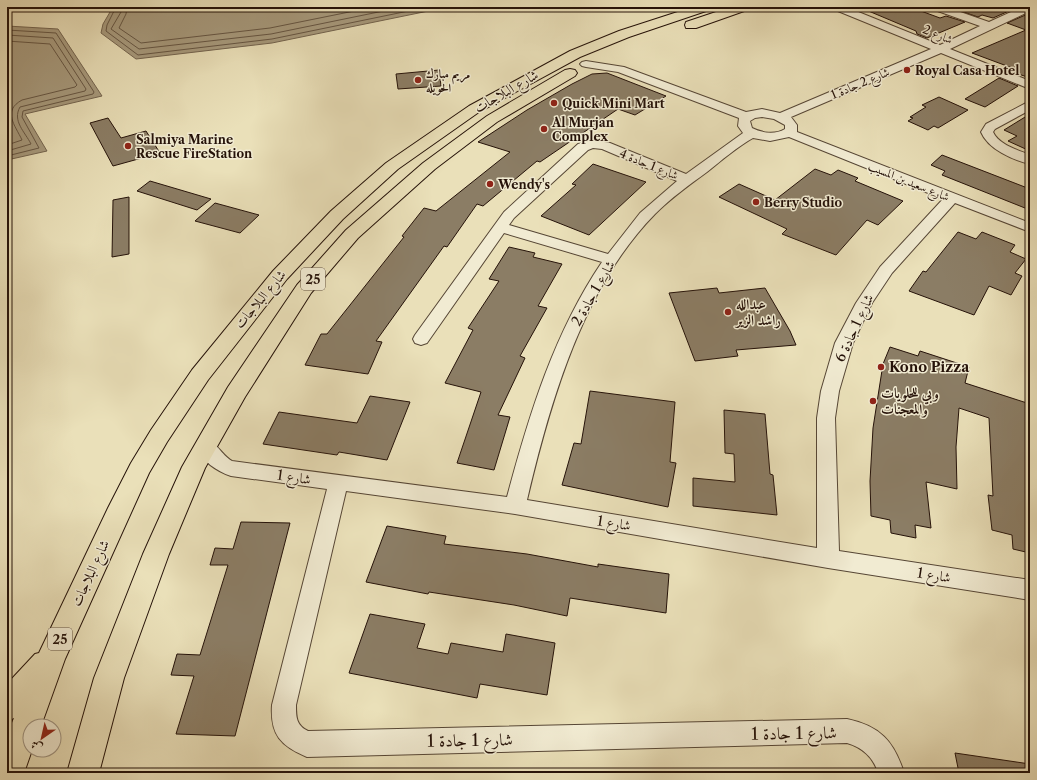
<svg xmlns="http://www.w3.org/2000/svg" width="1037" height="780" viewBox="0 0 1037 780" font-family="'Libre Caslon Text',Amiri,serif">
	<style>
		.water { fill: #a79a7d; stroke: #73644f }
		.lines { fill: none; stroke-linecap: round; stroke-linejoin: round }
		.shore { stroke: #665643; stroke-width: 1 }
		.building { fill: #8b7d65; stroke: #251209 }
		.minor-casing { stroke: #564635; stroke-width: 2 }
		.major-casing { stroke: #251209; stroke-width: 2 }
		.minor { fill: #f1ebd2; fill-rule: evenodd }
		.major { fill: #eae0b9; fill-rule: evenodd }
		.poi-dot { fill: #8f2418; stroke: #f1ebd2; stroke-width: 1.5 }
		.labels { text-anchor: middle; dominant-baseline: central; stroke-width: 3; stroke-linejoin: round; paint-order: stroke }
		.far-street-label { font-size: 12px; fill: #251209; stroke: #f1ebd2 }
		.far-poi-label { font-size: 12px; font-weight: bold; fill: #251209; stroke: #f1ebd2; text-anchor: start }
		.shield { fill: #f1ebd2; stroke: #625345; stroke-width: 1 }
		.shield-label { font-size: 13px; font-weight: bold; fill: #251209 }
		.street-label { font-size: 14px; fill: #251209; stroke: #f1ebd2 }
		.poi-label { font-size: 14px; font-weight: bold; fill: #251209; stroke: #f1ebd2; text-anchor: start }
		.near-street-label { font-size: 17px; fill: #251209; stroke: #f1ebd2 }
	</style>
	<rect width="100%" height="100%" fill="#eae0b9"/>
	<filter id="stains"><feTurbulence type="fractalNoise" baseFrequency=".005" numOctaves="4"/><feColorMatrix values="0 0 0 0 .2 0 0 0 0 .09 0 0 0 0 .02 0 0 0 .5 -.17"/></filter>
	<radialGradient id="worn" r=".72"><stop offset=".6" stop-color="#630" stop-opacity="0"/><stop offset="1" stop-color="#630" stop-opacity=".3"/></radialGradient>
	<g class="water">
		<path d="M 113,7 L 448,7 L 272,43 L 136,59 L 101,33 L 103,24 Z"/>
		<path d="M 7,26 L 58,29 L 102,96 L 25,114 L 47,151 L 7,160 Z"/>
	</g>
	<g class="lines">
		<g class="shore">
			<path d="M 116,7 L 107,25 L 106,31 L 138,55 L 272,39 L 428,7"/>
			<path d="M 121,7 L 121,12 L 111,29 L 139,49 L 271,34 L 403,7"/>
			<path d="M 127,7 L 126,14 L 119,28 L 141,43 L 270,28 L 374,7"/>
			<path d="M 7,30 L 56,33 L 94,92 L 93,94 L 23,111 L 22,117 L 39,148 L 7,156"/>
			<path d="M 7,35 L 53,38 L 86,89 L 85,91 L 20,107 C 12,121 25,132 31,144 L 7,151"/>
			<path d="M 7,41 L 50,44 L 77,85 L 75,87 L 22,100 C 2,111 15,125 22,140 L 7,145"/>
		</g>
	</g>
	<g class="building">
		<path d="M 859,7 L 910,7 L 940,18 L 946,16 L 965,22 L 927,38 L 917,34 L 916,31 Z"/>
		<path d="M 964,7 L 1018,7 L 993,18 L 982,15 L 978,17 L 958,10 Z"/>
		<path d="M 1030,13 L 1030,78 L 1010,71 L 1015,69 L 972,53 L 1026,30 L 1007,23 Z"/>
		<path d="M 439,70 L 441,86 L 398,89 L 396,74 Z"/>
		<path d="M 607,73 L 666,96 L 635,115 L 618,109 L 540,162 L 537,161 L 483,206 L 477,204 L 447,247 L 444,246 L 376,341 L 382,342 L 368,374 L 305,365 L 321,334 L 327,334 L 404,237 L 402,236 L 424,208 L 436,211 L 510,152 L 478,142 L 527,110 L 572,84 L 592,74 Z"/>
		<path d="M 999,78 L 1018,86 L 985,107 L 965,99 Z"/>
		<path d="M 939,97 L 968,110 L 938,128 L 934,126 L 928,130 L 908,121 L 913,118 L 910,117 L 926,107 L 922,105 Z"/>
		<path d="M 1030,114 L 1030,151 L 1008,141 L 1017,136 L 1004,130 Z"/>
		<path d="M 108,118 L 121,138 L 146,131 L 160,153 L 113,166 L 90,123 Z"/>
		<path d="M 942,155 L 1030,189 L 1030,210 L 942,175 L 945,171 L 931,165 Z"/>
		<path d="M 593,164 L 646,182 L 589,235 L 541,216 L 576,185 L 572,184 Z"/>
		<path d="M 815,169 L 831,175 L 838,170 L 858,178 L 855,181 L 903,201 L 878,225 L 867,220 L 836,255 L 782,234 L 787,229 L 719,197 L 739,184 L 775,200 Z"/>
		<path d="M 150,181 L 211,199 L 197,210 L 137,191 Z"/>
		<path d="M 129,197 L 129,254 L 112,257 L 113,200 Z"/>
		<path d="M 215,203 L 259,215 L 240,233 L 195,221 Z"/>
		<path d="M 958,232 L 976,239 L 982,232 L 1015,245 L 1010,252 L 1026,259 L 1015,273 L 1022,276 L 1011,295 L 989,286 L 974,315 L 909,291 L 923,271 L 926,272 Z"/>
		<path d="M 509,247 L 535,253 L 533,257 L 562,264 L 538,306 L 547,308 L 520,356 L 525,358 L 498,415 L 510,417 L 494,470 L 457,463 L 481,392 L 445,383 L 473,330 L 468,328 L 499,281 L 489,279 Z"/>
		<path d="M 717,288 L 719,293 L 765,288 L 790,331 L 796,345 L 736,350 L 738,356 L 695,361 L 669,293 Z"/>
		<path d="M 890,347 L 918,356 L 920,351 L 969,367 L 965,383 L 1030,404 L 1030,553 L 1013,549 L 1012,535 L 992,530 L 988,495 L 993,496 L 989,418 L 959,408 L 956,447 L 957,489 L 926,482 L 931,528 L 915,525 L 916,538 L 891,533 L 890,520 L 871,516 L 870,481 L 873,428 L 883,364 Z"/>
		<path d="M 590,391 L 675,402 L 670,462 L 676,463 L 668,507 L 562,485 L 574,443 L 581,444 Z"/>
		<path d="M 370,396 L 410,402 L 387,460 L 339,452 L 337,455 L 263,444 L 279,412 L 357,423 Z"/>
		<path d="M 724,410 L 765,414 L 770,474 L 773,475 L 777,515 L 693,506 L 693,478 L 735,482 L 734,454 L 725,453 Z"/>
		<path d="M 241,522 L 290,523 L 235,736 L 176,734 L 194,676 L 171,675 L 177,654 L 200,655 L 228,565 L 210,565 L 215,548 L 233,549 Z"/>
		<path d="M 387,526 L 446,536 L 444,544 L 527,554 L 598,567 L 598,564 L 669,574 L 666,613 L 570,598 L 567,616 L 514,605 L 429,592 L 428,594 L 366,582 Z"/>
		<path d="M 370,614 L 425,624 L 417,648 L 448,654 L 451,643 L 503,652 L 506,634 L 555,643 L 547,695 L 480,684 L 477,698 L 349,673 Z"/>
		<path d="M 955,753 L 1030,764 L 1030,773 L 959,773 Z"/>
	</g>
	<g class="lines">
		<defs>
			<g id="minor">
				<path d="M 832,7 L 846,7 L 940,45 L 980,26 L 932,9 L 931,7 L 946,7 L 989,22 L 1022,7 L 1030,7 L 1030,11 L 950,49 L 1030,81 L 1030,89 L 941,53 L 791,117 L 797,125 L 797,132 L 1030,223 L 1030,232 L 955,203 L 892,273 L 872,303 L 853,343 L 839,391 L 835,418 L 839,551 L 1030,580 L 1030,600 L 828,568 L 515,514 L 346,491 L 296,705 C 296,717 296,725 308,731 L 847,719 C 880,726 894,741 904,773 L 878,773 C 874,758 862,747 847,743 L 307,757 C 281,746 270,735 272,705 L 327,489 L 231,476 C 216,471 203,461 195,447 L 198,442 C 216,436 219,454 232,461 L 507,497 C 529,415 554,333 602,262 L 504,233 L 427,343 L 421,345 L 415,343 L 413,339 L 415,335 L 504,212 L 578,144 L 592,140 L 610,143 L 686,174 L 743,133 L 738,126 L 739,118 L 618,72 L 586,67 L 582,66 L 580,64 L 582,62 L 586,61 L 624,67 L 746,112 L 762,109 L 780,113 L 931,49 L 833,9 ZM 762,117 L 774,119 L 785,125 L 785,129 C 775,135 762,133 752,128 L 750,121 L 755,118 ZM 789,137 L 943,199 L 880,267 L 856,303 L 835,343 L 821,391 L 817,418 L 817,548 L 527,500 C 550,402 583,287 655,214 C 671,198 689,185 707,172 C 722,160 737,147 753,138 L 770,141 ZM 593,148 L 602,149 L 677,181 L 640,213 L 608,254 L 509,225 L 514,218 L 588,150 Z"/>
				<path d="M 1030,101 L 1030,110 L 995,129 L 993,132 C 999,145 1018,150 1030,155 L 1030,164 C 1013,160 988,149 981,132 L 986,124 Z"/>
			</g>
			<g id="major">
				<path d="M 693,7 L 711,7 L 709,10 L 629,37 L 580,57 L 479,112 L 398,169 L 343,219 L 287,279 L 208,380 L 167,442 L 149,473 L 65,659 L 41,726 L 30,726 L 30,750 L 32,750 L 24,773 L 7,773 L 7,735 L 14,718 L 7,721 L 7,684 L 35,654 L 39,653 L 108,508 L 131,463 L 151,430 L 192,370 L 273,271 L 331,211 L 386,163 L 469,106 L 570,51 L 619,31 Z"/>
				<path d="M 731,7 L 749,7 L 747,10 L 696,28 L 686,28 L 685,25 L 686,22 Z"/>
				<path d="M 570,69 L 575,70 L 577,73 L 575,76 L 497,122 L 435,169 L 358,238 L 311,293 L 245,397 L 205,468 L 169,554 L 124,678 L 99,773 L 67,773 L 94,678 L 143,554 L 182,467 L 228,387 L 297,285 L 346,230 L 423,163 L 487,116 L 565,70 Z"/>
			</g>
		</defs>
		<use href="#minor" class="minor-casing"/>
		<use href="#major" class="major-casing"/>
		<use href="#minor" class="minor"/>
		<use href="#major" class="major"/>
	</g>
	<g class="poi-dot">
		<circle cx="907" cy="70" r="4"/>
		<circle cx="418" cy="80" r="4"/>
		<circle cx="554" cy="103" r="4"/>
		<circle cx="544" cy="129" r="4"/>
		<circle cx="128" cy="146" r="4"/>
		<circle cx="490" cy="184" r="4"/>
		<circle cx="756" cy="202" r="4"/>
		<circle cx="728" cy="312" r="4"/>
		<circle cx="881" cy="367" r="4"/>
		<circle cx="873" cy="401" r="4"/>
	</g>
	<g class="labels">
		<g class="far-street-label">
			<text transform="translate(938 34) rotate(22)">شارع 2</text>
			<text transform="translate(860 83) rotate(-23)">شارع 2 جادة 1</text>
			<text transform="translate(649 164) rotate(22)">شارع 1 جادة 4</text>
			<text transform="translate(909 181) rotate(22)">شارع سعيد بن المسيب</text>
		</g>
		<g class="far-poi-label">
			<text x="915" y="70">Royal Casa Hotel</text>
			<text x="426" y="73">مريم مبارك<tspan x="426" dy="14">الحويله</tspan></text>
			<text x="562" y="103">Quick Mini Mart</text>
			<text x="552" y="122">Al Murjan<tspan x="552" dy="14">Complex</tspan></text>
			<text x="136" y="139">Salmiya Marine<tspan x="136" dy="14">Rescue FireStation</tspan></text>
			<text x="498" y="184">Wendy's</text>
			<text x="764" y="202">Berry Studio</text>
		</g>
		<g class="shield">
			<rect x="301" y="268" width="24" height="22" rx="3"/>
			<rect x="48" y="628" width="24" height="22" rx="3"/>
		</g>
		<g class="shield-label">
			<text x="313" y="279">25</text>
			<text x="60" y="639">25</text>
		</g>
		<g class="street-label">
			<text transform="translate(506 91) rotate(-30)">شارع البلاجات</text>
			<text transform="translate(593 293) rotate(-60)">شارع 1 جادة 2</text>
			<text transform="translate(260 299) rotate(-50)">شارع البلاجات</text>
			<text transform="translate(854 328) rotate(-65)">شارع 1 جادة 6</text>
			<text transform="translate(294 477) rotate(8)">شارع 1</text>
			<text transform="translate(614 523) rotate(9)">شارع 1</text>
			<text transform="translate(90 573) rotate(-65)">شارع البلاجات</text>
			<text transform="translate(934 575) rotate(9)">شارع 1</text>
		</g>
		<g class="poi-label">
			<text x="736" y="304">عبدالله<tspan x="736" dy="16">راشد الزير</tspan></text>
			<text x="889" y="367">Kono Pizza</text>
			<text x="881" y="393">وبي للحلويات<tspan x="881" dy="16">والمعجنات</tspan></text>
		</g>
		<g class="near-street-label">
			<text transform="translate(794 733) rotate(-1)">شارع 1 جادة 1</text>
			<text transform="translate(470 740) rotate(-1)">شارع 1 جادة 1</text>
		</g>
	</g>
	<rect width="1037" height="780" fill="none" stroke="#eae0b9" stroke-width="24"/>
	<rect x="8" y="8" width="1021" height="764" fill="none" stroke="#251209" stroke-width="2"/>
	<rect x="12" y="12" width="1013" height="756" fill="none" stroke="#251209"/>
	<g transform="translate(42 738) rotate(214)"><circle r="19" fill="#f1ebd2" stroke="#9f9482"/>
	<path d="M0-3L7 15L0 10L-7 15Z" fill="#8f2418"/>
	<text y="-6" font-size="11" font-weight="bold" text-anchor="middle" fill="#251209">ش</text>
	</g>
	<rect width="100%" height="100%" filter="url(#stains)"/>
	<rect width="100%" height="100%" fill="url(#worn)"/>
</svg>
